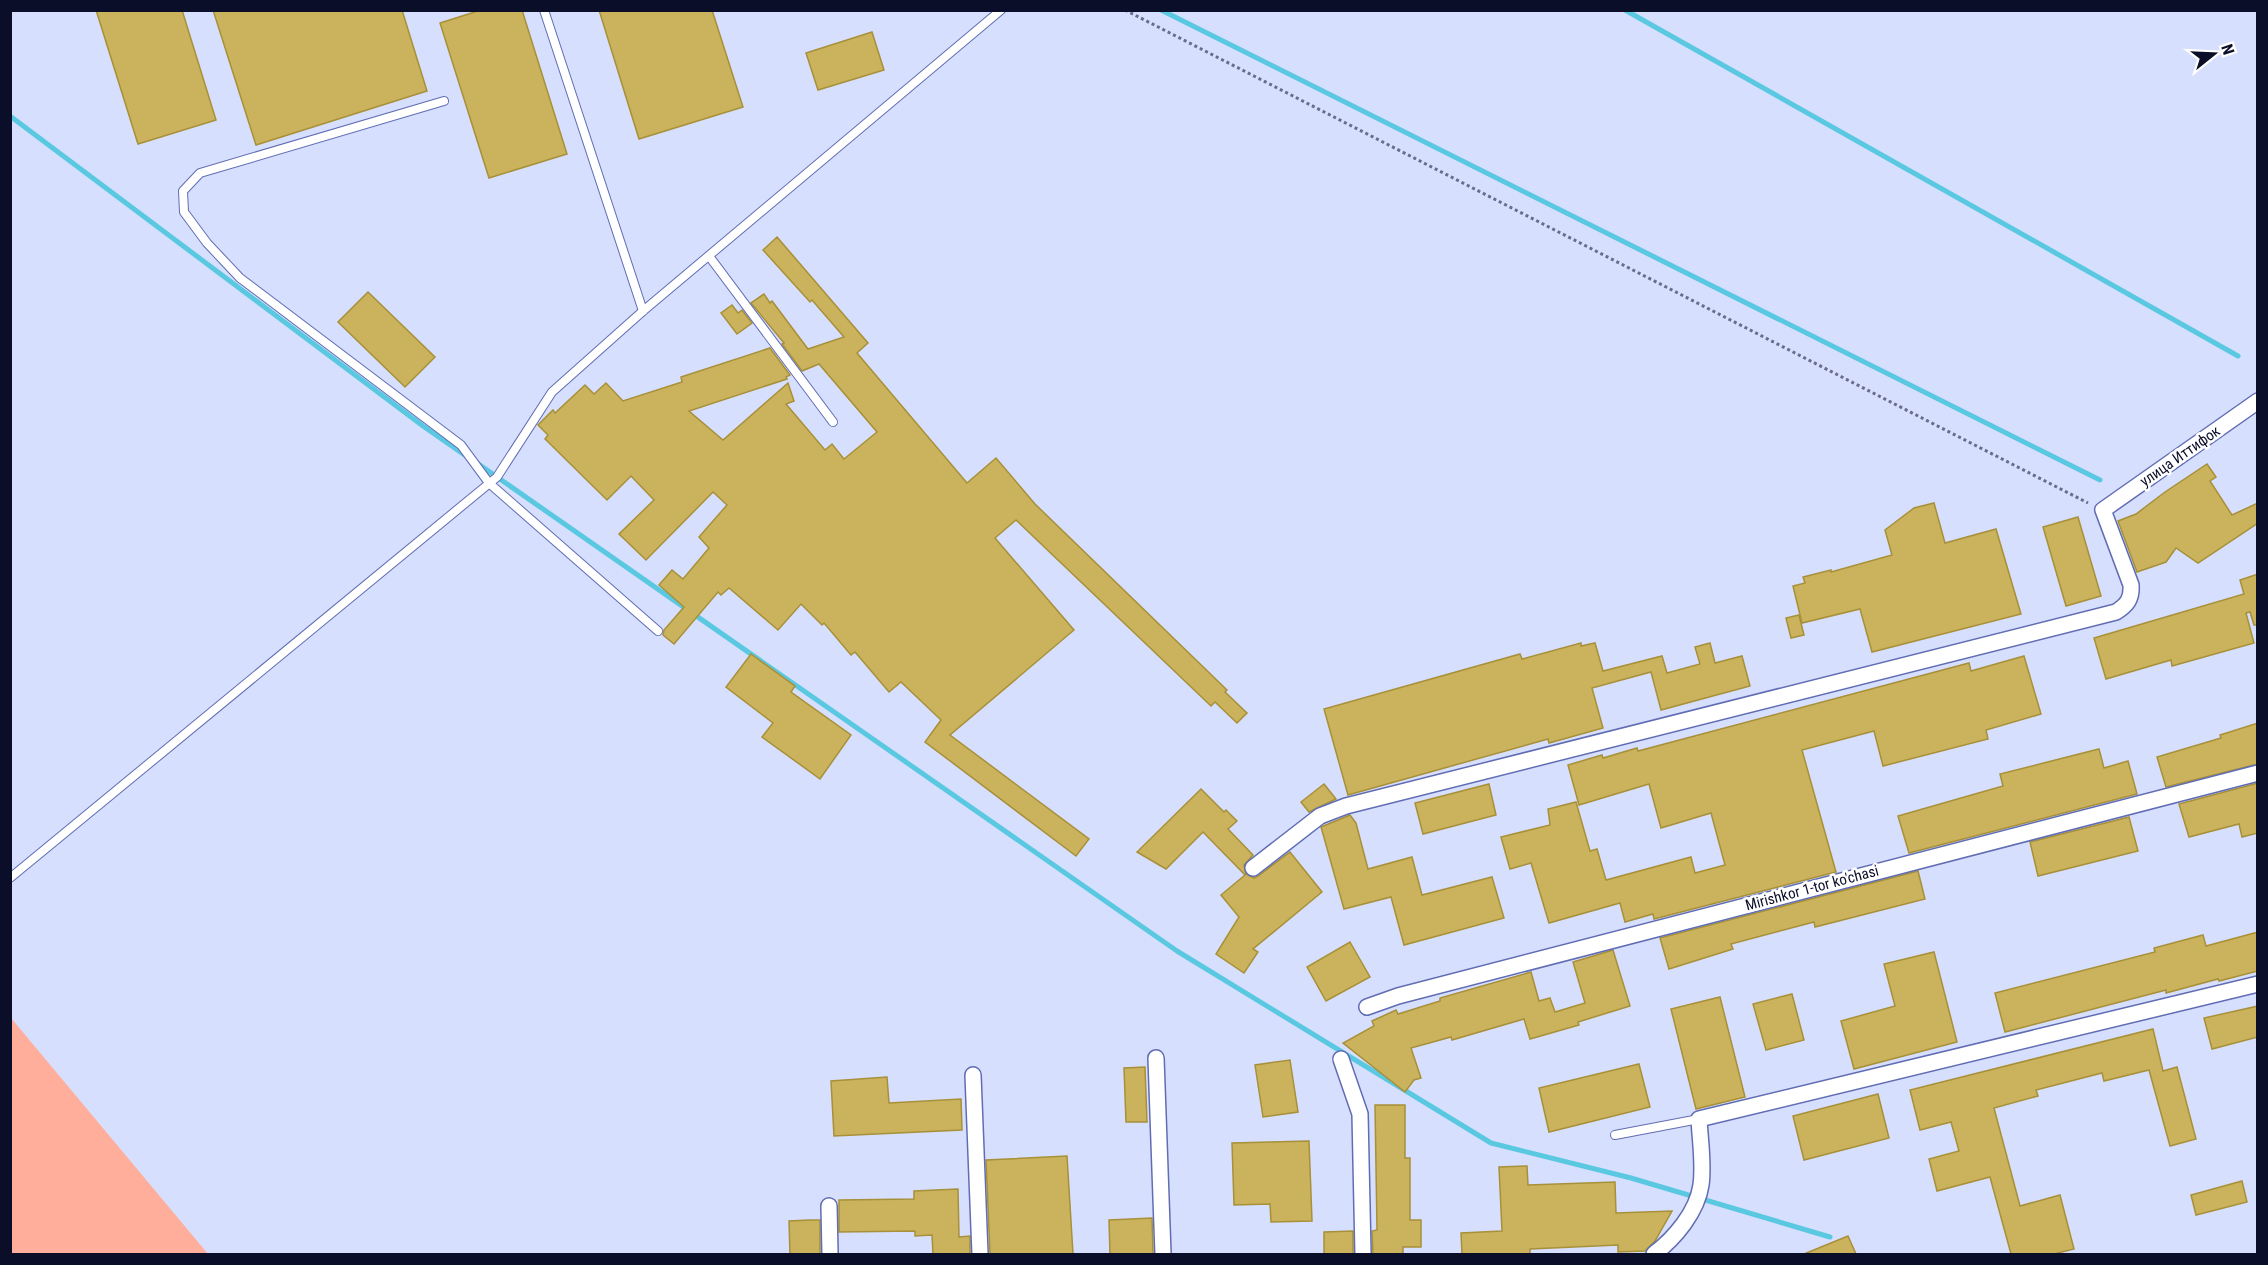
<svg xmlns="http://www.w3.org/2000/svg" width="2268" height="1265" viewBox="0 0 2268 1265" font-family="'Roboto Condensed',sans-serif">
	<style>
		.green { fill: #feae9a }
		.lines { fill: none; stroke-linecap: round; stroke-linejoin: round }
		.stream { stroke: #5ac8e0; stroke-width: 5 }
		.building { fill: #cbb35d; stroke: #a79038; stroke-width: 1.5 }
		.lane-casing { stroke: #606db3; stroke-width: 10 }
		.street-casing { stroke: #606db3; stroke-width: 18 }
		.path { stroke: #686d8a; stroke-width: 3; stroke-dasharray: 3 3; stroke-linecap: butt }
		.lane { stroke: #fff; stroke-width: 8 }
		.street { stroke: #fff; stroke-width: 15 }
		.labels { text-anchor: middle; dominant-baseline: central; stroke-width: 5; stroke-linejoin: round; paint-order: stroke }
		.street-label { font-size: 15px; fill: #0b0e29; stroke: #fff }
	</style>
	<rect width="100%" height="100%" fill="#d7dffe"/>
	<path class="green" d="M 10,1018 L 11,1018 L 208,1254 L 11,1254 Z"/>
	<g class="lines">
		<g class="stream">
			<path d="M 1161,10 L 2100,480"/>
			<path d="M 1625,10 L 2238,356"/>
			<path d="M 10,116 L 423,426 L 466,456"/>
			<path d="M 477,463 L 1177,951 L 1491,1143 L 1631,1178 L 1830,1237"/>
		</g>
	</g>
	<g class="building">
		<path d="M 96,10 L 182,10 L 216,120 L 138,144 Z"/>
		<path d="M 213,10 L 402,10 L 427,91 L 256,145 Z"/>
		<path d="M 481,10 L 522,10 L 567,154 L 489,178 L 440,23 Z"/>
		<path d="M 599,10 L 712,10 L 743,107 L 639,139 Z"/>
		<path d="M 872,32 L 884,70 L 818,90 L 806,53 Z"/>
		<path d="M 777,237 L 868,343 L 857,353 L 967,483 L 996,458 L 1035,504 L 1227,690 L 1225,692 L 1247,713 L 1237,723 L 1215,702 L 1211,706 L 1016,520 L 995,538 L 1074,630 L 950,735 L 1089,839 L 1076,856 L 925,742 L 941,720 L 901,682 L 889,692 L 855,652 L 851,655 L 824,623 L 822,625 L 801,604 L 778,630 L 729,588 L 721,595 L 718,592 L 674,644 L 663,635 L 664,630 L 684,607 L 659,585 L 672,570 L 683,579 L 709,548 L 699,537 L 727,505 L 713,492 L 646,560 L 619,534 L 654,500 L 631,476 L 607,500 L 545,439 L 548,435 L 538,425 L 553,410 L 555,413 L 585,385 L 594,394 L 606,383 L 623,401 L 682,382 L 681,377 L 770,348 L 790,375 L 786,377 L 787,379 L 689,411 L 723,440 L 788,383 L 794,401 L 786,404 L 825,450 L 832,444 L 844,459 L 877,432 L 819,364 L 802,371 L 782,344 L 784,343 L 751,303 L 764,294 L 770,303 L 772,301 L 808,349 L 844,337 L 812,300 L 810,302 L 763,250 Z"/>
		<path d="M 368,292 L 435,357 L 405,387 L 338,322 Z"/>
		<path d="M 732,305 L 738,313 L 742,310 L 752,323 L 737,334 L 721,313 Z"/>
		<path d="M 2207,464 L 2216,477 L 2210,481 L 2232,515 L 2258,503 L 2258,523 L 2198,563 L 2176,548 L 2166,562 L 2137,572 L 2118,521 L 2136,514 L 2165,492 Z"/>
		<path d="M 1934,503 L 1945,543 L 1996,529 L 2021,614 L 1872,652 L 1860,609 L 1802,623 L 1793,586 L 1805,583 L 1803,577 L 1831,570 L 1831,572 L 1892,555 L 1885,530 L 1914,508 Z"/>
		<path d="M 2078,517 L 2101,596 L 2066,606 L 2043,527 Z"/>
		<path d="M 2258,574 L 2258,625 L 2254,625 L 2250,612 L 2246,613 L 2254,643 L 2172,666 L 2171,660 L 2106,679 L 2094,638 L 2244,594 L 2240,580 Z"/>
		<path d="M 1799,615 L 1804,635 L 1791,638 L 1786,618 Z"/>
		<path d="M 1581,643 L 1581,646 L 1595,643 L 1603,671 L 1662,656 L 1667,673 L 1700,664 L 1695,647 L 1710,643 L 1715,663 L 1742,656 L 1750,686 L 1661,710 L 1651,672 L 1592,688 L 1603,728 L 1549,743 L 1548,739 L 1348,795 L 1324,709 L 1520,654 L 1522,659 Z"/>
		<path d="M 751,654 L 795,686 L 791,692 L 851,735 L 820,779 L 762,737 L 773,723 L 726,687 Z"/>
		<path d="M 2024,656 L 2041,714 L 1986,730 L 1988,739 L 1883,766 L 1874,731 L 1802,750 L 1836,872 L 1654,919 L 1653,914 L 1625,922 L 1620,903 L 1549,923 L 1531,863 L 1510,869 L 1501,837 L 1550,825 L 1548,809 L 1576,802 L 1590,851 L 1597,849 L 1606,880 L 1691,857 L 1695,873 L 1725,865 L 1711,813 L 1661,828 L 1649,784 L 1579,805 L 1568,765 L 1602,755 L 1603,758 L 1637,748 L 1638,751 L 1969,663 L 1971,671 Z"/>
		<path d="M 2258,723 L 2258,764 L 2166,787 L 2157,757 L 2221,738 L 2220,735 Z"/>
		<path d="M 2099,749 L 2104,768 L 2128,761 L 2137,794 L 1909,853 L 1898,816 L 2003,786 L 2000,774 Z"/>
		<path d="M 2258,783 L 2258,833 L 2242,837 L 2239,824 L 2189,837 L 2179,804 Z"/>
		<path d="M 1324,784 L 1336,799 L 1309,812 L 1301,802 Z"/>
		<path d="M 1489,784 L 1496,815 L 1423,834 L 1415,803 Z"/>
		<path d="M 1201,789 L 1224,812 L 1226,810 L 1237,821 L 1228,829 L 1253,855 L 1244,865 L 1246,874 L 1254,878 L 1258,876 L 1290,852 L 1322,892 L 1253,949 L 1258,952 L 1244,973 L 1216,954 L 1239,917 L 1221,895 L 1245,875 L 1203,832 L 1166,869 L 1137,852 Z"/>
		<path d="M 1350,815 L 1356,823 L 1368,869 L 1412,857 L 1422,895 L 1492,877 L 1504,918 L 1404,945 L 1391,897 L 1344,909 L 1321,827 Z"/>
		<path d="M 2129,817 L 2138,851 L 2038,876 L 2030,842 Z"/>
		<path d="M 1918,871 L 1925,899 L 1815,927 L 1814,922 L 1731,944 L 1733,949 L 1669,969 L 1660,938 Z"/>
		<path d="M 2258,932 L 2258,971 L 2219,981 L 2218,979 L 2166,993 L 2166,990 L 2005,1032 L 1995,993 L 2155,952 L 2154,948 L 2203,935 L 2206,946 Z"/>
		<path d="M 1350,942 L 1370,977 L 1326,1001 L 1307,967 Z"/>
		<path d="M 1613,950 L 1630,1006 L 1578,1022 L 1579,1025 L 1530,1039 L 1524,1019 L 1452,1040 L 1451,1037 L 1411,1048 L 1421,1078 L 1414,1080 L 1405,1092 L 1343,1043 L 1374,1026 L 1372,1021 L 1396,1010 L 1398,1014 L 1440,1001 L 1440,998 L 1531,972 L 1539,1001 L 1550,998 L 1555,1012 L 1585,1003 L 1573,962 Z"/>
		<path d="M 1934,952 L 1957,1042 L 1854,1069 L 1841,1021 L 1895,1006 L 1884,964 Z"/>
		<path d="M 1792,994 L 1804,1040 L 1766,1050 L 1753,1004 Z"/>
		<path d="M 1720,997 L 1745,1097 L 1696,1109 L 1671,1009 Z"/>
		<path d="M 2258,1006 L 2258,1037 L 2212,1049 L 2204,1018 Z"/>
		<path d="M 2153,1029 L 2163,1071 L 2177,1067 L 2196,1139 L 2170,1146 L 2149,1070 L 2104,1081 L 2102,1073 L 2036,1090 L 2038,1096 L 1994,1108 L 2020,1206 L 2060,1195 L 2074,1249 L 2054,1254 L 2011,1254 L 1990,1177 L 1937,1191 L 1929,1159 L 1959,1151 L 1951,1122 L 1920,1130 L 1910,1090 Z"/>
		<path d="M 1290,1060 L 1298,1112 L 1263,1117 L 1255,1065 Z"/>
		<path d="M 1639,1064 L 1650,1107 L 1549,1132 L 1539,1088 Z"/>
		<path d="M 1145,1067 L 1147,1122 L 1126,1122 L 1124,1068 Z"/>
		<path d="M 887,1077 L 889,1103 L 961,1099 L 962,1130 L 834,1136 L 831,1081 Z"/>
		<path d="M 1878,1094 L 1889,1138 L 1804,1160 L 1793,1116 Z"/>
		<path d="M 1375,1105 L 1405,1105 L 1405,1158 L 1410,1158 L 1410,1220 L 1421,1220 L 1421,1247 L 1403,1247 L 1403,1254 L 1373,1254 L 1372,1231 L 1377,1230 Z"/>
		<path d="M 1309,1141 L 1312,1221 L 1271,1222 L 1270,1204 L 1234,1205 L 1232,1143 Z"/>
		<path d="M 1067,1156 L 1073,1254 L 990,1254 L 986,1160 Z"/>
		<path d="M 1527,1166 L 1528,1185 L 1615,1182 L 1616,1213 L 1672,1211 L 1655,1241 L 1645,1251 L 1618,1252 L 1618,1245 L 1530,1249 L 1530,1254 L 1462,1254 L 1461,1233 L 1502,1231 L 1499,1167 Z"/>
		<path d="M 2242,1181 L 2247,1202 L 2196,1215 L 2191,1195 Z"/>
		<path d="M 958,1189 L 959,1237 L 970,1236 L 970,1254 L 933,1254 L 932,1235 L 915,1236 L 915,1231 L 839,1232 L 839,1200 L 914,1199 L 914,1191 Z"/>
		<path d="M 1152,1218 L 1153,1254 L 1110,1254 L 1109,1220 Z"/>
		<path d="M 810,1220 L 820,1220 L 820,1254 L 790,1254 L 789,1221 Z"/>
		<path d="M 1353,1231 L 1353,1254 L 1324,1254 L 1324,1232 Z"/>
		<path d="M 1848,1236 L 1856,1254 L 1804,1254 Z"/>
	</g>
	<g class="lines">
		<defs>
			<g id="lane">
				<path d="M 544,10 L 643,311"/>
				<path d="M 444,101 L 200,173 L 183,191 L 184,212 L 207,243 L 240,278 L 461,445 L 489,483 L 658,631"/>
				<path d="M 709,256 L 833,422"/>
				<path d="M 10,878 L 497,477 L 552,392 L 643,311 L 1001,10"/>
				<path d="M 1615,1135 L 1699,1119"/>
			</g>
			<g id="street">
				<path d="M 1253,868 L 1320,816 L 1346,806 L 2116,612 C 2127,605 2132,599 2131,585 L 2103,510 L 2258,401"/>
				<path d="M 1367,1007 L 1398,996 L 2258,773"/>
				<path d="M 1156,1058 L 1163,1254"/>
				<path d="M 1341,1059 L 1360,1114 L 1363,1254"/>
				<path d="M 973,1075 L 980,1254"/>
				<path d="M 829,1206 L 830,1254"/>
				<path d="M 1654,1254 C 1675,1238 1697,1212 1701,1185 C 1704,1164 1700,1140 1699,1119 L 2258,984"/>
			</g>
		</defs>
		<use href="#lane" class="lane-casing"/>
		<use href="#street" class="street-casing"/>
		<path class="path" d="M 1125,10 L 2088,503"/>
		<use href="#lane" class="lane"/>
		<use href="#street" class="street"/>
	</g>
	<g class="labels">
		<g class="street-label">
			<text transform="translate(2180 456) rotate(-35)">улица Иттифок</text>
			<text transform="translate(1812 888) rotate(-15)">Mirishkor 1-tor ko'chasi</text>
		</g>
	</g>
	<rect width="2268" height="1265" fill="none" stroke="#0b0e29" stroke-width="24"/>
	<g transform="translate(2214 54) rotate(72)" stroke="#ffffff" stroke-width="4.5" paint-order="stroke">
	<path d="M0-4.5L10 22L0 15L-10 22Z" fill="#0b0e29"/>
	<text y="-9" font-size="16" font-weight="bold" text-anchor="middle" fill="#0b0e29">N</text>
	</g>
</svg>
